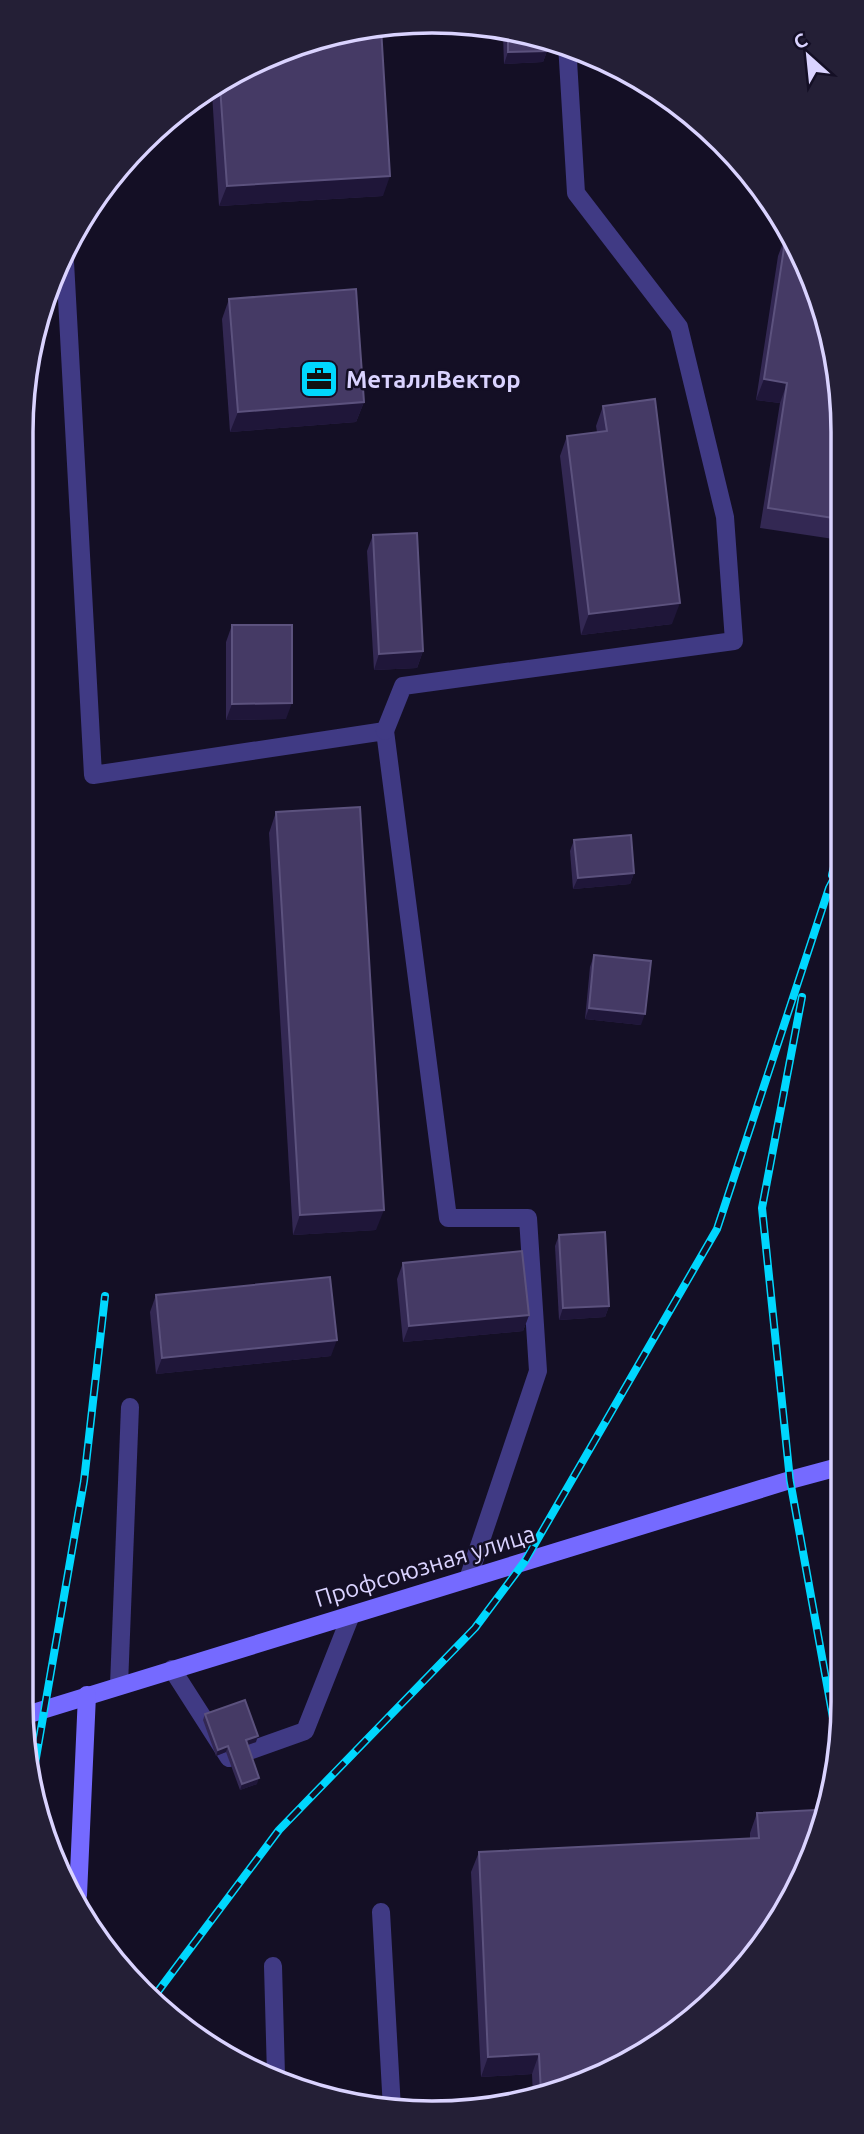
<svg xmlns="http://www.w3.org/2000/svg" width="864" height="2134" viewBox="0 0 864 2134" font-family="Ubuntu,sans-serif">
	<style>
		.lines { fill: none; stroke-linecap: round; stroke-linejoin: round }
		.service { stroke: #403a84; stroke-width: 18 }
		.minor { stroke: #403a84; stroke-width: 18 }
		.secondary { stroke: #756aff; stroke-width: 18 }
		.rail-casing { stroke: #00d7fe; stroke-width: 8 }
		.rail { stroke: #140f25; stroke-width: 5; stroke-dasharray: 16; stroke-linecap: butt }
		.wall { fill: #332853 }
		.shaded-wall { fill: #1f1639 }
		.building { fill: #453a65; stroke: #5c527e; stroke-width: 2 }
		.labels { text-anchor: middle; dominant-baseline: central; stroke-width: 5; stroke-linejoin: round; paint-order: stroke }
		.poi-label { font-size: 24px; font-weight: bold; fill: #dad3ff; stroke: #140f25; text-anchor: start }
		.street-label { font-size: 24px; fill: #dad3ff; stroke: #140f25 }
		.rim { fill: none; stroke: #dad3ff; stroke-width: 3.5 }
	</style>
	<rect width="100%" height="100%" fill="#140f25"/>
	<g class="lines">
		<g class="service">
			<path d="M 172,1669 L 229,1758 L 305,1731 L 351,1615"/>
			<path d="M 119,1685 L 130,1407"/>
			<path d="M 381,1912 L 392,2109"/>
			<path d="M 273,1966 L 276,2075"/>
		</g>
		<g class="minor">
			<path d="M 65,262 L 93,775 L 385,731 L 448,1218 L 528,1218 L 538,1371 L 468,1579"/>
			<path d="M 385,731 L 403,686 L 734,641 L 725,517 L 679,327 L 576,193 L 567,44"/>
		</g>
		<g class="secondary">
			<path d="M 23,1716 L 790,1480 L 842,1466"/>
			<path d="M 78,1895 L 87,1695"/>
		</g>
		<defs>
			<g id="rail">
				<path d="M 832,875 L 841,839"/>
				<path d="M 802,997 L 762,1208 L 790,1480 L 837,1740"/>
				<path d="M 33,1775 L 84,1481 L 105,1296"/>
				<path d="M 153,1998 L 279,1830 L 475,1628 L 525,1561 L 717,1229 L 829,888 L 841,865"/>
			</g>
		</defs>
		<use href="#rail" class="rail-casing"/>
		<use href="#rail" class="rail"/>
	</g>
	<g class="wall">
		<path d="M 503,35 L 547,41 L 547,51 L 543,62 L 504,64 Z"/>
		<path d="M 250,64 L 383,196 L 219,206 L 212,93 Z"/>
		<path d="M 786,235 L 839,378 L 840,540 L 760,528 L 780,403 L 756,400 L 778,256 Z"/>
		<path d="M 229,299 L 364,402 L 356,422 L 230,432 L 222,319 Z"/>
		<path d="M 603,406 L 672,624 L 581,635 L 560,456 L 567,436 L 597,432 L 596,426 Z"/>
		<path d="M 373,535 L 423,651 L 417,668 L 374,670 L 367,551 Z"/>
		<path d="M 232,625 L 286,719 L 226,720 L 226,642 Z"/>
		<path d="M 276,812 L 376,1230 L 293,1235 L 269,833 Z"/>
		<path d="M 574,840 L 634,873 L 630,884 L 573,889 L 570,851 Z"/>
		<path d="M 594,955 L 641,1025 L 585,1019 L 590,967 Z"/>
		<path d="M 559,1235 L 609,1306 L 605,1317 L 559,1320 L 555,1246 Z"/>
		<path d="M 403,1263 L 529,1315 L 523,1331 L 403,1342 L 397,1279 Z"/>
		<path d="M 156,1295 L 331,1356 L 156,1374 L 150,1312 Z"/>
		<path d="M 205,1714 L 256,1742 L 248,1745 L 257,1784 L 240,1790 L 226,1752 L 216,1756 L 203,1720 Z"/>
		<path d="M 815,1810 L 660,2044 L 533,2097 L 532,2074 L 481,2077 L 471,1872 L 479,1852 L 750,1838 L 750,1833 L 757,1813 Z"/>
	</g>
	<g class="shaded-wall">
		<path d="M 547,51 L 543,62 L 504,64 L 508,52 Z"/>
		<path d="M 390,176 L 383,196 L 219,206 L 227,186 Z"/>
		<path d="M 764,379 L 787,383 L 780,403 L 756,400 Z"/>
		<path d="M 364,402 L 356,422 L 230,432 L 238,412 Z"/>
		<path d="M 680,603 L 672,624 L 581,635 L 589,614 Z"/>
		<path d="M 423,651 L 417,668 L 374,670 L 379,654 Z"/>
		<path d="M 292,703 L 286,719 L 226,720 L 232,704 Z"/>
		<path d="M 634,873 L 630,884 L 573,889 L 578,878 Z"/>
		<path d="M 589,1008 L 645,1014 L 641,1025 L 585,1019 Z"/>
		<path d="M 384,1210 L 376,1230 L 293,1235 L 300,1215 Z"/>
		<path d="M 609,1306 L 605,1317 L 559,1320 L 563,1308 Z"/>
		<path d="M 529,1315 L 523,1331 L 403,1342 L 409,1326 Z"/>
		<path d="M 337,1340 L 331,1356 L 156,1374 L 162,1358 Z"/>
		<path d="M 258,1736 L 256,1742 L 244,1746 L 246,1740 Z"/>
		<path d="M 228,1746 L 226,1752 L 216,1756 L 218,1750 Z"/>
		<path d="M 259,1778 L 257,1784 L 240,1790 L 242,1784 Z"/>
		<path d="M 539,2054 L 532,2074 L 481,2077 L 488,2057 Z"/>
	</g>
	<g class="building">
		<path d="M 381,28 L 390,176 L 227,186 L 220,86 L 250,64 Z"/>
		<path d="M 508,35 L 547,41 L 547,51 L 508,52 Z"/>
		<path d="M 786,235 L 791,236 L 801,251 L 839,378 L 840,519 L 768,508 L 787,383 L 764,379 Z"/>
		<path d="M 356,289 L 364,402 L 238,412 L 229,299 Z"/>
		<path d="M 655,399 L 680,603 L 589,614 L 567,436 L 607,431 L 603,406 Z"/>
		<path d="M 417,533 L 423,651 L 379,654 L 373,535 Z"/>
		<path d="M 232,625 L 292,625 L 292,703 L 232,704 Z"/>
		<path d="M 360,807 L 384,1210 L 300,1215 L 276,812 Z"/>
		<path d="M 631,835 L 634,873 L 578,878 L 574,840 Z"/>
		<path d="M 594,955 L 651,961 L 645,1014 L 589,1008 Z"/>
		<path d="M 605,1232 L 609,1306 L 563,1308 L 559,1235 Z"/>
		<path d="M 522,1251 L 529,1315 L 409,1326 L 403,1263 Z"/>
		<path d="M 330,1277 L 337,1340 L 162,1358 L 156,1295 Z"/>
		<path d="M 245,1700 L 258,1736 L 246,1740 L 259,1778 L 242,1784 L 228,1746 L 218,1750 L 205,1714 Z"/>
		<path d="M 815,1810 L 816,1844 L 758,1953 L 660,2044 L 541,2093 L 539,2054 L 488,2057 L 479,1852 L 759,1838 L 757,1813 Z"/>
	</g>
	<defs>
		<symbol id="office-square" viewBox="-11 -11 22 22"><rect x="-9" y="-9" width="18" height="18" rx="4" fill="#00d7fe" stroke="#140f25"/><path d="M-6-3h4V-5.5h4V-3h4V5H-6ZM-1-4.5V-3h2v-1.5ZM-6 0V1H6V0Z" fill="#111"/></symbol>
	</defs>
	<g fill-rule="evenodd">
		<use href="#office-square" x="297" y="357" width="44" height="44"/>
	</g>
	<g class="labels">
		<g class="poi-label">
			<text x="346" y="379">МеталлВектор</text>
		</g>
		<g class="street-label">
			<text transform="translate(425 1566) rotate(-17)">Профсоюзная улица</text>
		</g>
	</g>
	<path d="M0 0H864V2134H0ZM432 33H432A399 399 0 0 1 831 432V1702A399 399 0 0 1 432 2101H432A399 399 0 0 1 33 1702V432A399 399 0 0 1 432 33Z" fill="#241f36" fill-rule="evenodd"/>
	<path class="rim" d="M432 33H432A399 399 0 0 1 831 432V1702A399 399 0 0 1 432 2101H432A399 399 0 0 1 33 1702V432A399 399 0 0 1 432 33Z"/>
	<g transform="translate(808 56) rotate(333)" stroke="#140f25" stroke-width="5" paint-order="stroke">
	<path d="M0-5L12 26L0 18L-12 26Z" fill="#dad3ff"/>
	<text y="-10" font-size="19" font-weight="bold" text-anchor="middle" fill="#dad3ff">С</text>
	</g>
</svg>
